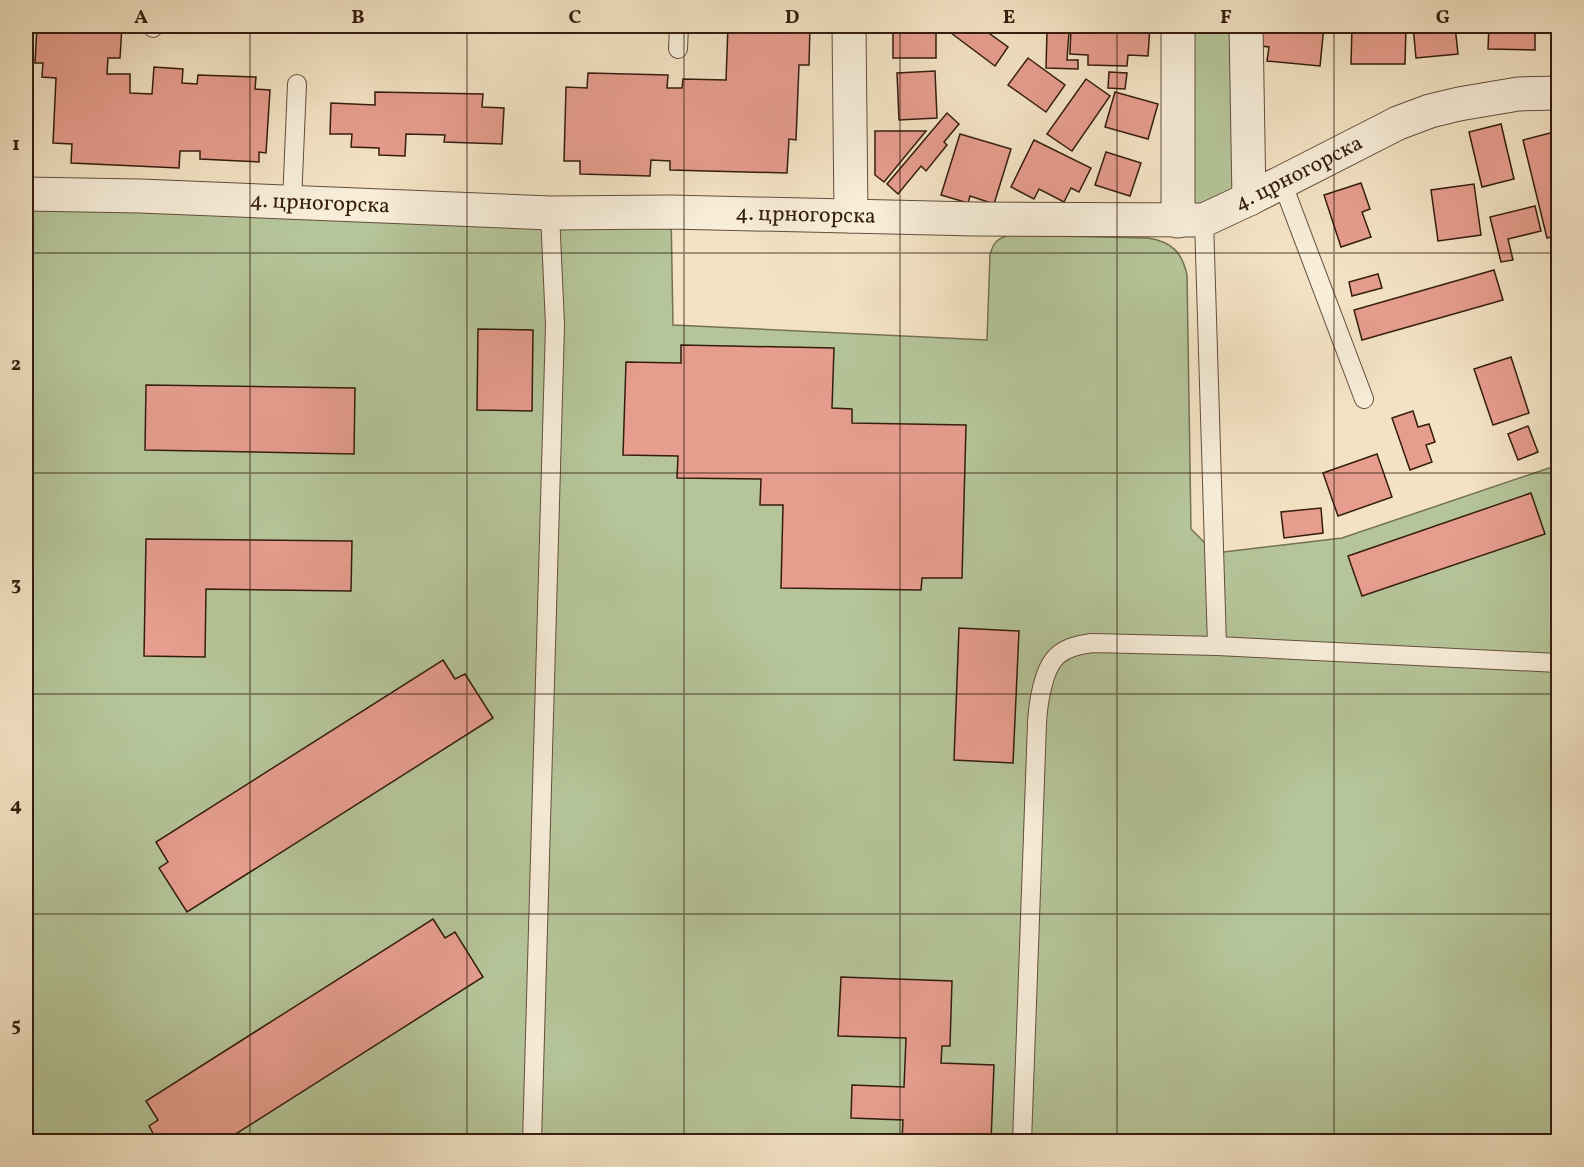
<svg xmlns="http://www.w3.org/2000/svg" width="1584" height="1167" viewBox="0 0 1584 1167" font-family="Vollkorn,serif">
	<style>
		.green { fill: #b5c599; stroke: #757154; stroke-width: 1.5 }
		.building { fill: #e69d8e; stroke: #351d0e; stroke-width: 1.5 }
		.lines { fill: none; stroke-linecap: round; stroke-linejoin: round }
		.service-casing { stroke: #644e3c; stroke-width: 20 }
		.minor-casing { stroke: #644e3c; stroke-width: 35 }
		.service { stroke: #f7edd9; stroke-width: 18 }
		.minor { stroke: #f7edd9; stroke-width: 33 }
		.grid { fill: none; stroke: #351d0e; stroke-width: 1.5; stroke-opacity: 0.55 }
		.labels { text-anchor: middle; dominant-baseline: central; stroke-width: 4.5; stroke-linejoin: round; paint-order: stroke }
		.street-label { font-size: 22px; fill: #351d0e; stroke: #f7edd9 }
		.neatline { fill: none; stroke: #351d0e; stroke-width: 2 }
		.grid-label { font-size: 20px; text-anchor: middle; font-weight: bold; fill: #351d0e }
	</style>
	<rect width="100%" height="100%" fill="#f3e3c4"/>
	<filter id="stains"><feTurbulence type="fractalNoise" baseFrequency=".00333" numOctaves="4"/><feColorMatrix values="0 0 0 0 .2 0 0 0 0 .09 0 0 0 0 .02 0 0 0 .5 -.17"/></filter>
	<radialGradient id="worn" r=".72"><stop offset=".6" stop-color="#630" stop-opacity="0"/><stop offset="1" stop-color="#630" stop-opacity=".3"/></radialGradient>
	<g class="green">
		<path d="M 1178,26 L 1246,26 L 1249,199 L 1178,221 Z"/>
		<path d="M 26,194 L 671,212 L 673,325 L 987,340 L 990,255 C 993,242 998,238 1010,235 L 1148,238 C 1172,242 1182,252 1187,275 L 1191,529 L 1215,553 L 1342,538 L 1558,465 L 1558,1141 L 26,1142 Z"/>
	</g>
	<g class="building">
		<path d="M 37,26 L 122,26 L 120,58 L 108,58 L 107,74 L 130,74 L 130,93 L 152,94 L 154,67 L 183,69 L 182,83 L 197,84 L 198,75 L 256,77 L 255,89 L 270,90 L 266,153 L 259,152 L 259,162 L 200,159 L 200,151 L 180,151 L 179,168 L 71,163 L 72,144 L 53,143 L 56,78 L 42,77 L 43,63 L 35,63 Z"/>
		<path d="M 728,26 L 810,26 L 809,65 L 799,65 L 796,140 L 789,139 L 787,173 L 670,170 L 670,161 L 651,160 L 650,176 L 580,174 L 580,161 L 564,161 L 566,87 L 587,88 L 588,73 L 668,75 L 667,88 L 682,88 L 683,79 L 726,80 Z"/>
		<rect x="893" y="26" width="43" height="32"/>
		<path d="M 944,26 L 979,26 L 1008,47 L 995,66 L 943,27 Z"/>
		<path d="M 1071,26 L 1150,26 L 1148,56 L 1128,55 L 1127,66 L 1088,65 L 1088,55 L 1070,54 Z"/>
		<path d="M 1263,26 L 1324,26 L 1320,66 L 1267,61 L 1269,47 L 1261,46 Z"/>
		<path d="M 1352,26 L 1406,26 L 1405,64 L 1351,64 Z"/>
		<path d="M 1413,26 L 1455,26 L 1458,54 L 1416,58 Z"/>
		<path d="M 1489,26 L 1535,26 L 1535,50 L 1488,49 Z"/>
		<path d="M 1047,31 L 1069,32 L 1067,60 L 1078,60 L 1078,69 L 1046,68 Z"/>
		<path d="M 1028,58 L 1065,85 L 1046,112 L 1008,85 Z"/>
		<path d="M 935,71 L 937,118 L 899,120 L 897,73 Z"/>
		<path d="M 1109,72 L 1127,73 L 1125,89 L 1108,88 Z"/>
		<path d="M 1086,79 L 1110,96 L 1072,151 L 1047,134 Z"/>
		<path d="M 375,92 L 483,94 L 482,107 L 504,108 L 502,144 L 444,142 L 445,135 L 406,134 L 405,156 L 379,155 L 379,148 L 351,147 L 352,134 L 330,134 L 331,103 L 375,105 Z"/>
		<path d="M 1115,92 L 1158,104 L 1148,139 L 1105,127 Z"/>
		<path d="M 947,113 L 959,124 L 944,142 L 947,145 L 926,171 L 921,166 L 898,194 L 887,184 Z"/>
		<path d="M 1501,124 L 1514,179 L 1482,187 L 1469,132 Z"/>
		<path d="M 875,131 L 926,131 L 884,182 L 875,175 Z"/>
		<path d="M 1558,131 L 1558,235 L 1547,238 L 1523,140 Z"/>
		<path d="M 960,134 L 1011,149 L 994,204 L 970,196 L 968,203 L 941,195 Z"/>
		<path d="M 1034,140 L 1091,168 L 1079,192 L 1071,188 L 1064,202 L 1039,189 L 1034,199 L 1011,187 Z"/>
		<path d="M 1106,152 L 1141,163 L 1130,196 L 1095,185 Z"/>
		<path d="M 1361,183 L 1370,209 L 1362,212 L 1371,237 L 1341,247 L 1324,195 Z"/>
		<path d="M 1474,184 L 1481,235 L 1438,241 L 1431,190 Z"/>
		<path d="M 1535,206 L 1541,231 L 1508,239 L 1513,260 L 1501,262 L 1490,217 Z"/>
		<path d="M 1494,270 L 1503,300 L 1362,340 L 1354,310 Z"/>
		<path d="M 1378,274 L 1382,288 L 1352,296 L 1349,282 Z"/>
		<path d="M 478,329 L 533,330 L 532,411 L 477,410 Z"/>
		<path d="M 681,345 L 834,348 L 832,408 L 852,409 L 852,423 L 966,425 L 962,578 L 922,578 L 921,590 L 781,588 L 783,505 L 760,505 L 761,479 L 677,478 L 678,456 L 623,455 L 626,362 L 681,363 Z"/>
		<path d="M 1511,357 L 1529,413 L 1493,425 L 1474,369 Z"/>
		<path d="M 146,385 L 355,388 L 354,454 L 145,450 Z"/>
		<path d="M 1413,411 L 1418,427 L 1429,424 L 1435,442 L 1426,445 L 1432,462 L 1410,470 L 1392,418 Z"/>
		<path d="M 1528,426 L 1538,452 L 1518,460 L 1508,434 Z"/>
		<path d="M 1377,454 L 1392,497 L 1338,516 L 1323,473 Z"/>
		<path d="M 1531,493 L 1545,534 L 1362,596 L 1348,556 Z"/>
		<path d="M 1321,508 L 1323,533 L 1284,538 L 1281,512 Z"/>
		<path d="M 146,539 L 352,541 L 351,591 L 206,589 L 205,657 L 144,656 Z"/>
		<path d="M 959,628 L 1019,631 L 1013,763 L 954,760 Z"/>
		<path d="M 443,660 L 455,679 L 465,674 L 493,718 L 187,912 L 159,868 L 168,862 L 156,842 Z"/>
		<path d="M 433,919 L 445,938 L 455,932 L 483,977 L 223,1142 L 158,1142 L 149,1126 L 158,1120 L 146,1101 Z"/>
		<path d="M 841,977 L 952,981 L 950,1046 L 942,1046 L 941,1063 L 994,1065 L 991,1142 L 902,1142 L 903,1120 L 851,1118 L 852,1085 L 904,1087 L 906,1038 L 838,1036 Z"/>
	</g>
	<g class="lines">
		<defs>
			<g id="service">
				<path d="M 153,26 L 153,28"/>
				<path d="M 678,49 L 679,26"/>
				<path d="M 1282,182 L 1364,399"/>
				<path d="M 292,202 L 297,84"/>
				<path d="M 1217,646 L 1558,663"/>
				<path d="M 532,1142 L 555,325 L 550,213"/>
				<path d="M 1022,1142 L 1037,723 C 1038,704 1043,669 1057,656 C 1067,647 1079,645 1092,643 L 1217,646 L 1204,220"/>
			</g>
			<g id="minor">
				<path d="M 849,26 L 851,216"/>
				<path d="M 1178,26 L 1178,221"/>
				<path d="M 1246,26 L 1249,199"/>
				<path id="s1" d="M 26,194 L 140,196 L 550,213 L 671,212 L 975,219 L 1204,220 L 1249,199 L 1398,123 L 1430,111 L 1459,104 L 1518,94 L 1558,93"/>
			</g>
		</defs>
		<use href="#service" class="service-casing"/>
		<use href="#minor" class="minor-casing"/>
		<use href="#service" class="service"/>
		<use href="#minor" class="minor"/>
	</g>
	<path class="grid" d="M 250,26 L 250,1142M 467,26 L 467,1142M 684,26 L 684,1142M 900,26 L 900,1142M 1117,26 L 1117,1142M 1334,26 L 1334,1142M 26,253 L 1558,253M 26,473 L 1558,473M 26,694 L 1558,694M 26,914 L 1558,914"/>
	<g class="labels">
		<g class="street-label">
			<text stroke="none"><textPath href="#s1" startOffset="1284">4. црногорска</textPath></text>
			<text stroke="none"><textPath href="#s1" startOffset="294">4. црногорска</textPath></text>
			<text stroke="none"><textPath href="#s1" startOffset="780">4. црногорска</textPath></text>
		</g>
	</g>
	<rect width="1584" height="1167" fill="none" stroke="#f3e3c4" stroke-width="66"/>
	<rect x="33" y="33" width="1518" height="1101" class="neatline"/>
	<g class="grid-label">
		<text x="141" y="23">A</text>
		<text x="358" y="23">B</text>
		<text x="575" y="23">C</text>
		<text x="792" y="23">D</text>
		<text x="1009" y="23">E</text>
		<text x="1226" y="23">F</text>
		<text x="1443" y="23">G</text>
		<text x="16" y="150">1</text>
		<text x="16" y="370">2</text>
		<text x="16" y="590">3</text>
		<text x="16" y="811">4</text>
		<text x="16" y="1031">5</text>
	</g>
	<rect width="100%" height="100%" filter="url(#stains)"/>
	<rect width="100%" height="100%" fill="url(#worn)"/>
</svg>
